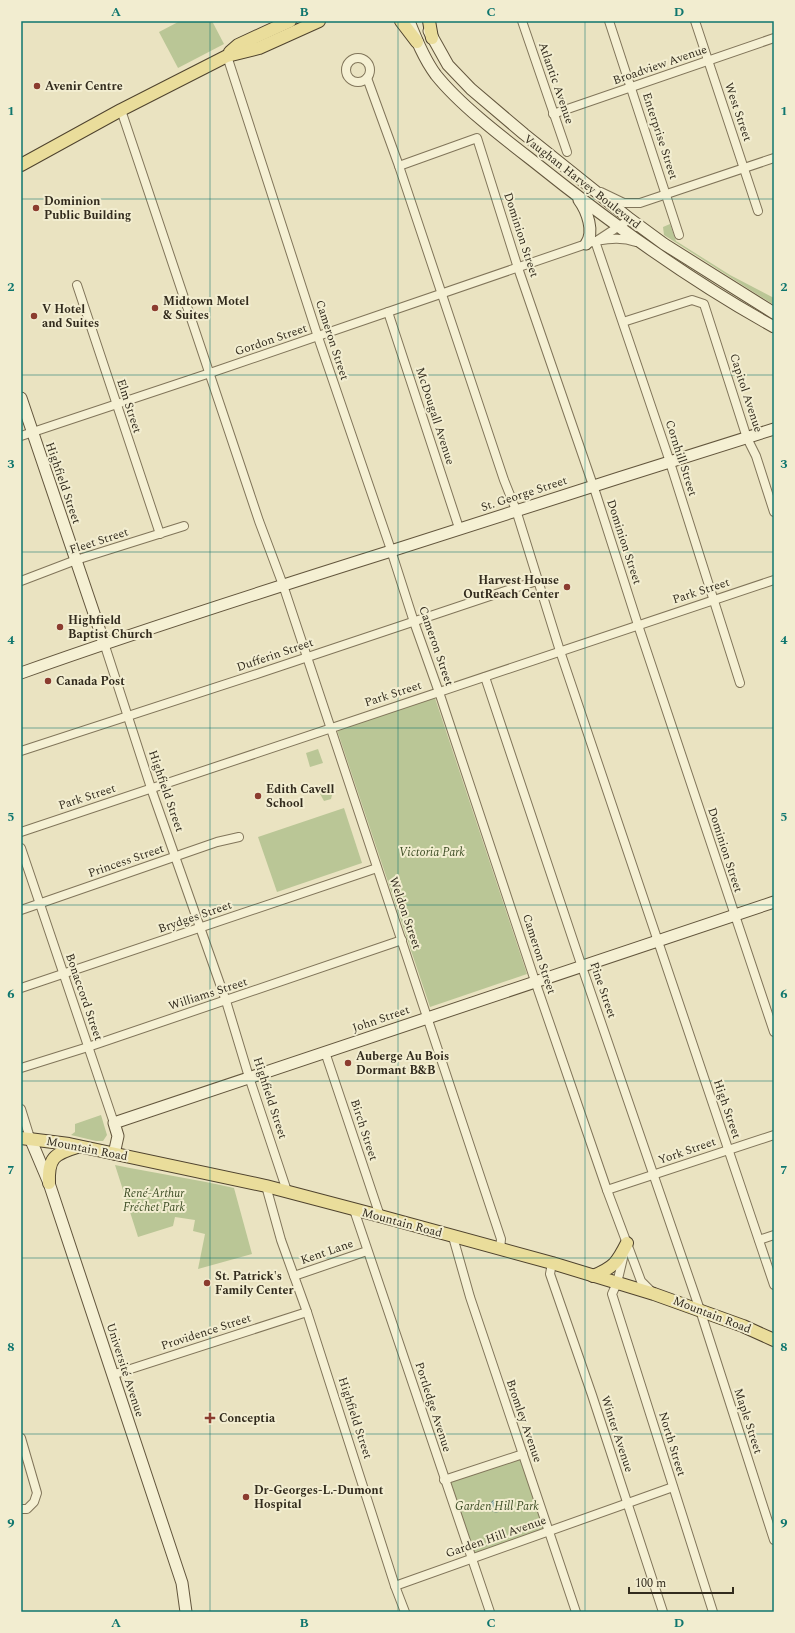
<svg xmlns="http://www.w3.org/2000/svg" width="795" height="1633" viewBox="0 0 795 1633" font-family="Spectral,serif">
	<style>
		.green { fill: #bac696 }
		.water { fill: #a3bcb9; stroke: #6b8986 }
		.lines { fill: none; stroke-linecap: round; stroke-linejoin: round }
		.street-casing { stroke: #81755a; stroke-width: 10 }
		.secondary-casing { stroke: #63563d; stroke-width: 13 }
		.primary-casing { stroke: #4f432e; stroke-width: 14 }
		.street { stroke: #f5f0d3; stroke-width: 8 }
		.secondary { stroke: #f5f0d3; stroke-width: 11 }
		.primary { stroke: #eadd9b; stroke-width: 12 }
		.grid { fill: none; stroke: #0f766e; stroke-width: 1; stroke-opacity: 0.55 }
		.poi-dot { fill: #8b3c2f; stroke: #f2edd0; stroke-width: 1.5 }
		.labels { text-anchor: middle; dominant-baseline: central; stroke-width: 4; stroke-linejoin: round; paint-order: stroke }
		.street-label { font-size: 12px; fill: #322b1d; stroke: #f2edd0 }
		.poi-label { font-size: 12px; font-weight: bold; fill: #322b1d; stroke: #f2edd0; text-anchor: start }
		.park-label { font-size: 12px; font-style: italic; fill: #3d4d25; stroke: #f2edd0 }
		.neatline { fill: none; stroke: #0f766e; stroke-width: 1.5 }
		.grid-label { font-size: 13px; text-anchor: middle; font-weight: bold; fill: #0f766e }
	</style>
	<rect width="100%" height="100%" fill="#eae3c1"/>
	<g class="green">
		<path d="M 180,21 L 212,21 L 224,44 L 178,68 L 159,32 Z"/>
		<path d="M 670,224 L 676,241 L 730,275 L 774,298 L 774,305 L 664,235 L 663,227 Z"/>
		<path d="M 435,698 L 527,974 L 430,1007 L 337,730 Z"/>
		<path d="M 318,749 L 323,763 L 310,767 L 306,753 Z"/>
		<path d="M 327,785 L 330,786 L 332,795 L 331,799 L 324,801 L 319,792 L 322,787 Z"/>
		<path d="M 344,808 L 362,863 L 277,892 L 258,837 Z"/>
		<path d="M 101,1115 L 107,1135 L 103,1141 L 96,1141 L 71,1135 L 75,1132 L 75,1124 Z"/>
		<path d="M 115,1165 C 155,1173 195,1179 234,1188 L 252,1254 L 198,1269 L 205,1234 L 193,1231 L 195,1220 L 175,1217 L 173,1226 L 138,1237 Z"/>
		<path d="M 523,1454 L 549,1532 L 472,1558 L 444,1480 Z"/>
	</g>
	<circle class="water" cx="496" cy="1506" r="6"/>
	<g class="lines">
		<defs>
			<g id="street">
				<path d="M 522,21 L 567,152"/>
				<path d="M 609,21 L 679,235"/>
				<path d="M 695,21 L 758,211"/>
				<path d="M 227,56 L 318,337 L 389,544 L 414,622 L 441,698 L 535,981 L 607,1190 L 641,1281 L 652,1292"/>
				<circle cx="358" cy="70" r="12"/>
				<path d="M 367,78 L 399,166 L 504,480 L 516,510 L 560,651 L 774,1285"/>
				<path d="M 121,110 L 259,521 L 283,585 L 501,1239 L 500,1249"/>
				<path d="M 553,114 L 774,38"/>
				<path d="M 399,166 L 477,138 L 518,268 L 596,494 L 638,625 L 774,1032"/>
				<path d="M 601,192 L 624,203 L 640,203 L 774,158"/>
				<path d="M 598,240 L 630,219"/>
				<path d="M 595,241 L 667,453 L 740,683"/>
				<path d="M 77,285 L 160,534"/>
				<path d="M 388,312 L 459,528"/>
				<path d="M 623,322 L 692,300 L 704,304 L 747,438 L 756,456 L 774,512"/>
				<path d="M 21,436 L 210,373 L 595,241 C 609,239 622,237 636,242"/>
				<path d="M 21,581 L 76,560 L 184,526"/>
				<path d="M 104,643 L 153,794 L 226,1001 L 249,1077 L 287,1191"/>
				<path d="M 485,677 L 582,967 L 700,1310 L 774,1540"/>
				<path d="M 21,751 L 260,673 L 502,592 L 537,581"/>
				<path d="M 21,832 L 774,580"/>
				<path d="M 21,848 L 114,1123"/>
				<path d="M 21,910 L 217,842 L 239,837"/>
				<path d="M 21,988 L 377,868"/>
				<path d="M 325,1052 L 380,1216"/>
				<path d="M 21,1068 L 88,1047 L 402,940"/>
				<path d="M 21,1109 L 30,1138"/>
				<path d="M 266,1186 L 281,1240 L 307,1312 L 395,1586 L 405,1612"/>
				<path d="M 607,1190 L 774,1135"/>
				<path d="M 354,1210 L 490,1612"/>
				<path d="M 453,1237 L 470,1297 L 576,1612"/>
				<path d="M 759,1240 L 774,1235"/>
				<path d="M 624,1254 L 617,1283 L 612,1294 L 713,1612"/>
				<path d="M 552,1263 L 550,1274 L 592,1395 L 663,1612"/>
				<path d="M 294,1276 L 367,1251"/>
				<path d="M 112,1375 L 307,1312"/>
				<path d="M 21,1438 L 37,1493 L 34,1502 L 27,1509 L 21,1509"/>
				<path d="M 444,1480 L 523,1454"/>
				<path d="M 395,1586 L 673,1487"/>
			</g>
			<g id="secondary">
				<path d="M 409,21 C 416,39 424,59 436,75 C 460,105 502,137 533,161 C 609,222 689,280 774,327"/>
				<path d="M 429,31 L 448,65 L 471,89 L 524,134 L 630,219 L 664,244 L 774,313"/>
				<path d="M 579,200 C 587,211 595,232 586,244"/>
				<path d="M 21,398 L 104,643"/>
				<path d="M 21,673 C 144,629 267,590 391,551 C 519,510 646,469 774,429"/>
				<path d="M 30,1138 L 49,1183 L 182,1583 L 186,1612"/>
				<path d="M 114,1154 L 118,1136 L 114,1123 L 774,902"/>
			</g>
			<g id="primary">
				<path d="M 401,21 L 417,42"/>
				<path d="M 429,21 L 432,38"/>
				<path d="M 230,52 L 238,45 L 290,21"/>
				<path d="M 21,165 L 121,110 L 227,56 L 259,48 L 319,21"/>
				<path d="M 21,1138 L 69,1144 L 266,1186 L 380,1216 L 552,1263 L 654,1294 L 743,1326 L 774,1340"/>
				<path d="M 49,1183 C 48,1158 54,1154 77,1147"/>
				<path d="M 593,1276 C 614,1267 617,1263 627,1243"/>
			</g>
		</defs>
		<use href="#street" class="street-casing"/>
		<use href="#secondary" class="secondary-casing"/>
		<use href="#primary" class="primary-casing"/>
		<use href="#street" class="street"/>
		<use href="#secondary" class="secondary"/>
		<use href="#primary" class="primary"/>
	</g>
	<path class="grid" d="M 210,21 L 210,1612M 398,21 L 398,1612M 585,21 L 585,1612M 21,199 L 774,199M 21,375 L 774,375M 21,552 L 774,552M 21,728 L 774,728M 21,905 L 774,905M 21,1081 L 774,1081M 21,1258 L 774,1258M 21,1434 L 774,1434"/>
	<g class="poi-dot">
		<circle cx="37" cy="86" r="4"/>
		<circle cx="36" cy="208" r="4"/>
		<circle cx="155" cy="308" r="4"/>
		<circle cx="34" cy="316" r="4"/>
		<circle cx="567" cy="587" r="4"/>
		<circle cx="60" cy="627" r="4"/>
		<circle cx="48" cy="681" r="4"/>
		<circle cx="258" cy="796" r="4"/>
		<circle cx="348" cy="1063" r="4"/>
		<circle cx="207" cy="1283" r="4"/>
		<path d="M208 1412h4v4h4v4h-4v4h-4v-4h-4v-4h4z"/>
		<circle cx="246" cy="1497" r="4"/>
	</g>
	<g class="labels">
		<g class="street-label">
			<text transform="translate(660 65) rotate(-19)">Broadview Avenue</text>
			<text transform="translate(556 83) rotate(71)">Atlantic Avenue</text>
			<text transform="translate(738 112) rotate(71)">West Street</text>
			<text transform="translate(660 136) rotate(72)">Enterprise Street</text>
			<text transform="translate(582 182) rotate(38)">Vaughan Harvey Boulevard</text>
			<text transform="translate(521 235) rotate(72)">Dominion Street</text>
			<text transform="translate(271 340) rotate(-19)">Gordon Street</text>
			<text transform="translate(332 340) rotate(72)">Cameron Street</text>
			<text transform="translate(746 393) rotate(72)">Capitol Avenue</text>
			<text transform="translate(129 406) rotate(72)">Elm Street</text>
			<text transform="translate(435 416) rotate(72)">McDougall Avenue</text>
			<text transform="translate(681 458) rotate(72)">Cornhill Street</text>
			<text transform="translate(63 483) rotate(71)">Highfield Street</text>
			<text transform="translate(524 494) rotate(-18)">St. George Street</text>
			<text transform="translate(99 541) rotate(-18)">Fleet Street</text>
			<text transform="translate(624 542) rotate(72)">Dominion Street</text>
			<text transform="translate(701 591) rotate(-18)">Park Street</text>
			<text transform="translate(436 646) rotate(71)">Cameron Street</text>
			<text transform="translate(275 655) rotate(-19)">Dufferin Street</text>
			<text transform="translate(393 694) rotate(-18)">Park Street</text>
			<text transform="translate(166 791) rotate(71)">Highfield Street</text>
			<text transform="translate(87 797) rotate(-18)">Park Street</text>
			<text transform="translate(725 850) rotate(72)">Dominion Street</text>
			<text transform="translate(126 861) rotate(-19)">Princess Street</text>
			<text transform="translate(405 913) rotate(71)">Weldon Street</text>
			<text transform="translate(195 917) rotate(-19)">Brydges Street</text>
			<text transform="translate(539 954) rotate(72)">Cameron Street</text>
			<text transform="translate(603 990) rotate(71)">Pine Street</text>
			<text transform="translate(208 994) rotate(-18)">Williams Street</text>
			<text transform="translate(84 997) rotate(71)">Bonaccord Street</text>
			<text transform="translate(381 1019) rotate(-19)">John Street</text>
			<text transform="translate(270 1098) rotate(72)">Highfield Street</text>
			<text transform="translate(727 1109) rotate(71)">High Street</text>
			<text transform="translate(364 1130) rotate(72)">Birch Street</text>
			<text transform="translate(87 1149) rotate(11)">Mountain Road</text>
			<text transform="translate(687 1151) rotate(-19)">York Street</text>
			<text transform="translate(402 1223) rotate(15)">Mountain Road</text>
			<text transform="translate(327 1252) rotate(-19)">Kent Lane</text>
			<text transform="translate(712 1315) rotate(21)">Mountain Road</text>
			<text transform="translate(206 1332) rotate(-18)">Providence Street</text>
			<text transform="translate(125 1370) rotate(72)">Université Avenue</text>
			<text transform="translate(433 1407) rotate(72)">Portledge Avenue</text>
			<text transform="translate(355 1418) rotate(72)">Highfield Street</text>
			<text transform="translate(524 1421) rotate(71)">Bromley Avenue</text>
			<text transform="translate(748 1421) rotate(72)">Maple Street</text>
			<text transform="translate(617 1434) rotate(72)">Winter Avenue</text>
			<text transform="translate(672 1444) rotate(73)">North Street</text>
			<text transform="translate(496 1537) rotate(-19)">Garden Hill Avenue</text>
		</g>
		<g class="poi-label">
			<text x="45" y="86">Avenir Centre</text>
			<text x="44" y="201">Dominion<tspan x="44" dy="14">Public Building</tspan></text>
			<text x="163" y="301">Midtown Motel<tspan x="163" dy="14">&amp; Suites</tspan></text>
			<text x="42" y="309">V Hotel<tspan x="42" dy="14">and Suites</tspan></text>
			<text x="559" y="580" text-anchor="end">Harvest House<tspan x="559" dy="14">OutReach Center</tspan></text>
			<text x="68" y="620">Highfield<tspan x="68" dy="14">Baptist Church</tspan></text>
			<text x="56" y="681">Canada Post</text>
			<text x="266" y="789">Edith Cavell<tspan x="266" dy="14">School</tspan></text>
			<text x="356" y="1056">Auberge Au Bois<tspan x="356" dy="14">Dormant B&amp;B</tspan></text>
			<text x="215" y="1276">St. Patrick's<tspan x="215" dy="14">Family Center</tspan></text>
			<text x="219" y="1418">Conceptia</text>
			<text x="254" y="1490">Dr-Georges-L.-Dumont<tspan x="254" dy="14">Hospital</tspan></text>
		</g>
		<g class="park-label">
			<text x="432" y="852">Victoria Park</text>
			<text x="154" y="1193">René-Arthur<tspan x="154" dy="14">Fréchet Park</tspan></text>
			<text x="497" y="1506">Garden Hill Park</text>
		</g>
	</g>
	<rect width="795" height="1633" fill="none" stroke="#f2edd0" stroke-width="44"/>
	<path d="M629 1587v6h104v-6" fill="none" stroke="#322b1d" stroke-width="2"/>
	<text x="635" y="1587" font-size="12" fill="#322b1d" stroke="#f2edd0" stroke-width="3" paint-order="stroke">100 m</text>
	<rect x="22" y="22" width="751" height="1589" class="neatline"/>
	<g class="grid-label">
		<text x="116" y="16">A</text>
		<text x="304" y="16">B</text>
		<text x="491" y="16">C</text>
		<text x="679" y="16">D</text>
		<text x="11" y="115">1</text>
		<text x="784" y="115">1</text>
		<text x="11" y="291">2</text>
		<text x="784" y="291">2</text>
		<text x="11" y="468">3</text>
		<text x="784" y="468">3</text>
		<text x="11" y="644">4</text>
		<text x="784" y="644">4</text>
		<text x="11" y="821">5</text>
		<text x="784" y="821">5</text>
		<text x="11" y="998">6</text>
		<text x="784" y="998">6</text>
		<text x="11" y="1174">7</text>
		<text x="784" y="1174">7</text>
		<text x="11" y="1351">8</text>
		<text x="784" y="1351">8</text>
		<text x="11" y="1527">9</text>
		<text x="784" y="1527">9</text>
		<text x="116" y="1627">A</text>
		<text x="304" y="1627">B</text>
		<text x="491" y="1627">C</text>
		<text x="679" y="1627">D</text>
	</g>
</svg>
